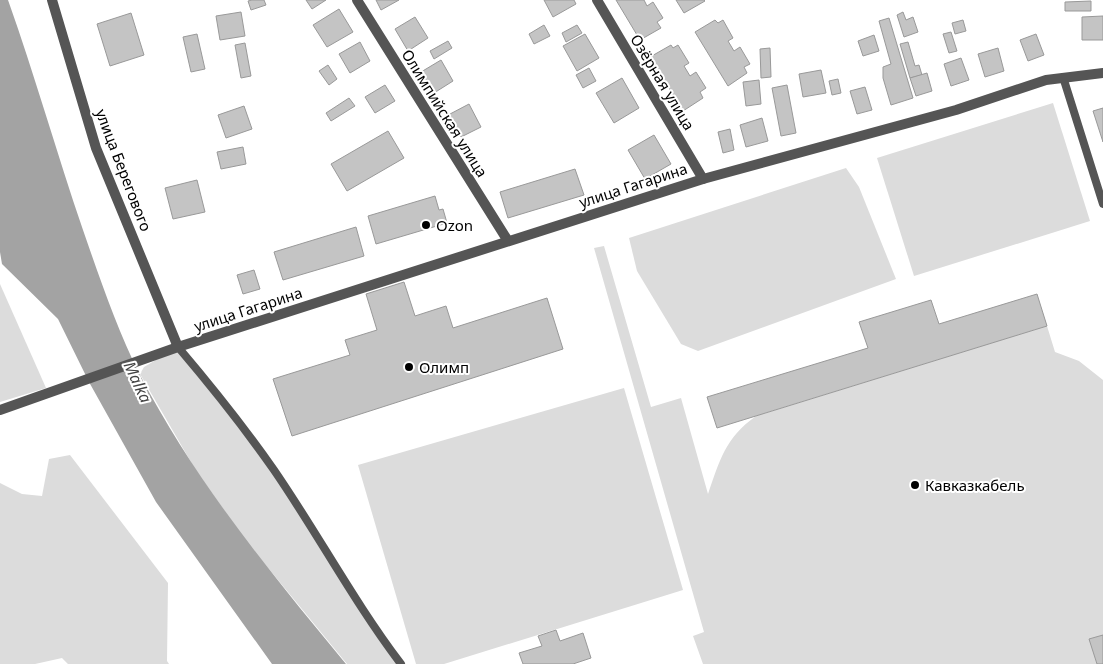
<svg xmlns="http://www.w3.org/2000/svg" width="1103" height="664" viewBox="0 0 1103 664" font-family="'Noto Sans',sans-serif">
	<style>
		.green { fill: #dcdcdc }
		.water { fill: #a3a3a3 }
		.building { fill: #c4c4c4; stroke: #999 }
		.lines { fill: none; stroke-linecap: round; stroke-linejoin: round }
		.lane { stroke: #555; stroke-width: 8 }
		.street { stroke: #555; stroke-width: 10 }
		.poi-dot { fill: #000; stroke: #fff; stroke-width: 2 }
		.labels { text-anchor: middle; dominant-baseline: central; stroke-width: 4; stroke-linejoin: round; paint-order: stroke }
		.street-label { font-size: 15px; fill: #000; stroke: #fff }
		.poi-label { font-size: 15px; fill: #000; stroke: #fff; text-anchor: start }
		.water-label { font-size: 16px; font-style: italic; fill: #444; stroke: #fff }
	</style>
	<rect width="100%" height="100%" fill="#fff"/>
	<g class="green">
		<path d="M 1053,103 L 1090,221 L 914,276 L 877,158 Z"/>
		<path d="M 846,168 L 859,187 L 896,279 L 698,351 L 681,344 L 637,271 L 629,238 Z"/>
		<path d="M 604,246 L 651,407 L 681,398 L 708,494 C 720,460 725,438 756,416 L 1047,326 L 1055,352 L 1079,361 L 1103,380 L 1103,635 L 1090,639 L 1097,664 L 703,664 L 693,636 L 704,632 L 594,248 Z"/>
		<path d="M 0,284 L 46,388 L 0,402 Z"/>
		<path d="M 178,347 L 229,408 L 401,664 L 347,664 L 246,541 L 195,469 L 140,374 L 144,367 Z"/>
		<path d="M 624,388 L 683,590 L 444,664 L 416,664 L 358,465 Z"/>
		<path d="M 70,455 L 168,583 L 167,661 L 169,664 L 68,664 L 62,658 L 35,664 L 0,664 L 0,483 L 22,494 L 42,496 L 49,459 Z"/>
	</g>
	<path class="water" d="M 0,0 L 8,0 C 35,76 57,154 83,230 C 100,279 117,329 140,375 C 195,481 270,572 346,664 L 272,664 L 156,502 L 89,382 L 58,319 L 2,264 L 0,252 Z"/>
	<g class="building">
		<path d="M 252,0 L 264,0 L 266,5 L 251,10 L 248,1 Z"/>
		<path d="M 306,0 L 326,0 L 312,9 Z"/>
		<path d="M 376,0 L 399,0 L 381,10 Z"/>
		<path d="M 544,0 L 574,0 L 576,4 L 553,17 Z"/>
		<path d="M 616,0 L 644,0 L 647,6 L 653,2 L 663,18 L 657,22 L 661,28 L 640,40 Z"/>
		<path d="M 676,0 L 704,0 L 705,1 L 684,13 Z"/>
		<path d="M 1091,1 L 1091,11 L 1065,11 L 1065,2 Z"/>
		<path d="M 339,9 L 353,32 L 327,47 L 313,25 Z"/>
		<path d="M 241,12 L 245,36 L 220,40 L 216,16 Z"/>
		<path d="M 903,12 L 906,20 L 913,17 L 918,32 L 904,37 L 897,15 Z"/>
		<path d="M 131,13 L 144,55 L 110,66 L 97,24 Z"/>
		<path d="M 1103,16 L 1103,40 L 1082,40 L 1082,17 Z"/>
		<path d="M 415,17 L 428,38 L 408,51 L 395,29 Z"/>
		<path d="M 889,18 L 913,98 L 891,105 L 883,78 L 883,67 L 891,64 L 879,21 Z"/>
		<path d="M 715,20 L 718,23 L 723,20 L 733,38 L 728,41 L 734,51 L 740,47 L 750,64 L 744,67 L 747,73 L 728,86 L 695,32 Z"/>
		<path d="M 963,20 L 966,31 L 955,34 L 952,23 Z"/>
		<path d="M 544,25 L 550,36 L 534,44 L 529,34 Z"/>
		<path d="M 577,25 L 582,33 L 566,42 L 562,33 Z"/>
		<path d="M 951,32 L 957,51 L 949,53 L 943,34 Z"/>
		<path d="M 197,34 L 205,69 L 191,72 L 183,37 Z"/>
		<path d="M 585,34 L 599,58 L 577,71 L 563,46 Z"/>
		<path d="M 1036,34 L 1044,55 L 1028,61 L 1020,40 Z"/>
		<path d="M 874,35 L 879,51 L 863,56 L 858,41 Z"/>
		<path d="M 448,41 L 452,48 L 434,59 L 430,51 Z"/>
		<path d="M 360,42 L 370,61 L 350,73 L 339,54 Z"/>
		<path d="M 908,42 L 915,66 L 919,65 L 922,75 L 910,78 L 900,44 Z"/>
		<path d="M 245,43 L 251,76 L 241,78 L 235,45 Z"/>
		<path d="M 671,45 L 673,48 L 678,45 L 689,63 L 684,66 L 690,76 L 696,72 L 706,88 L 700,92 L 703,98 L 683,111 L 650,57 Z"/>
		<path d="M 770,48 L 771,77 L 761,78 L 760,49 Z"/>
		<path d="M 998,48 L 1004,71 L 985,77 L 978,54 Z"/>
		<path d="M 961,58 L 969,80 L 951,86 L 944,64 Z"/>
		<path d="M 441,60 L 453,81 L 434,93 L 421,72 Z"/>
		<path d="M 328,65 L 337,79 L 329,85 L 319,71 Z"/>
		<path d="M 589,68 L 596,81 L 583,88 L 576,75 Z"/>
		<path d="M 821,70 L 826,93 L 803,97 L 799,74 Z"/>
		<path d="M 927,73 L 932,91 L 916,96 L 910,78 Z"/>
		<path d="M 622,78 L 639,108 L 614,123 L 596,93 Z"/>
		<path d="M 838,79 L 841,93 L 832,95 L 829,81 Z"/>
		<path d="M 759,80 L 761,104 L 746,106 L 743,82 Z"/>
		<path d="M 385,85 L 395,101 L 375,113 L 365,97 Z"/>
		<path d="M 787,85 L 796,133 L 781,136 L 772,88 Z"/>
		<path d="M 865,87 L 872,110 L 857,114 L 850,91 Z"/>
		<path d="M 349,98 L 355,106 L 331,121 L 326,113 Z"/>
		<path d="M 469,104 L 481,127 L 461,137 L 450,114 Z"/>
		<path d="M 244,106 L 252,129 L 226,138 L 218,115 Z"/>
		<path d="M 1103,108 L 1103,142 L 1093,111 Z"/>
		<path d="M 762,118 L 768,141 L 746,147 L 740,125 Z"/>
		<path d="M 730,129 L 734,150 L 723,153 L 718,132 Z"/>
		<path d="M 388,131 L 404,158 L 347,191 L 331,164 Z"/>
		<path d="M 654,135 L 671,164 L 645,179 L 628,150 Z"/>
		<path d="M 243,147 L 246,164 L 221,169 L 217,152 Z"/>
		<path d="M 575,169 L 584,195 L 508,218 L 500,192 Z"/>
		<path d="M 197,180 L 205,212 L 173,219 L 165,188 Z"/>
		<path d="M 435,196 L 439,210 L 443,209 L 447,223 L 376,244 L 368,216 Z"/>
		<path d="M 356,227 L 364,256 L 283,280 L 274,252 Z"/>
		<path d="M 254,270 L 260,289 L 243,294 L 237,275 Z"/>
		<path d="M 404,282 L 415,316 L 446,306 L 453,328 L 547,298 L 563,349 L 292,436 L 273,379 L 350,355 L 345,340 L 377,330 L 366,294 Z"/>
		<path d="M 1037,294 L 1047,326 L 717,428 L 707,397 L 868,348 L 859,322 L 931,300 L 939,324 Z"/>
		<path d="M 556,630 L 560,641 L 583,633 L 591,658 L 573,664 L 523,664 L 519,653 L 542,646 L 538,636 Z"/>
		<path d="M 1103,635 L 1103,664 L 1097,664 L 1089,639 Z"/>
	</g>
	<g class="lines">
		<g class="lane">
			<path d="M 1063,77 L 1103,204"/>
			<path d="M 178,347 C 212,387 244,427 274,470 C 318,534 354,602 401,664"/>
		</g>
		<g class="street">
			<path d="M 52,0 L 96,148 L 178,347"/>
			<path d="M 357,0 L 508,241"/>
			<path d="M 597,0 L 703,179"/>
			<path d="M 0,410 L 178,347 L 703,179 L 956,110 L 1046,80 L 1103,73"/>
		</g>
	</g>
	<g class="poi-dot">
		<circle cx="426" cy="225" r="5"/>
		<circle cx="409" cy="367" r="5"/>
		<circle cx="915" cy="485" r="5"/>
	</g>
	<g class="labels">
		<g class="street-label">
			<text transform="translate(663 82) rotate(59)">Озёрная улица</text>
			<text transform="translate(445 113) rotate(58)">Олимпийская улица</text>
			<text transform="translate(124 170) rotate(69)">улица Берегового</text>
			<text transform="translate(633 185) rotate(-18)">улица Гагарина</text>
			<text transform="translate(248 309) rotate(-18)">улица Гагарина</text>
		</g>
		<g class="poi-label">
			<text x="436" y="225">Ozon</text>
			<text x="419" y="367">Олимп</text>
			<text x="925" y="485">Кавказкабель</text>
		</g>
		<g class="water-label">
			<text transform="translate(138 382) rotate(65)">Malka</text>
		</g>
	</g>
</svg>
